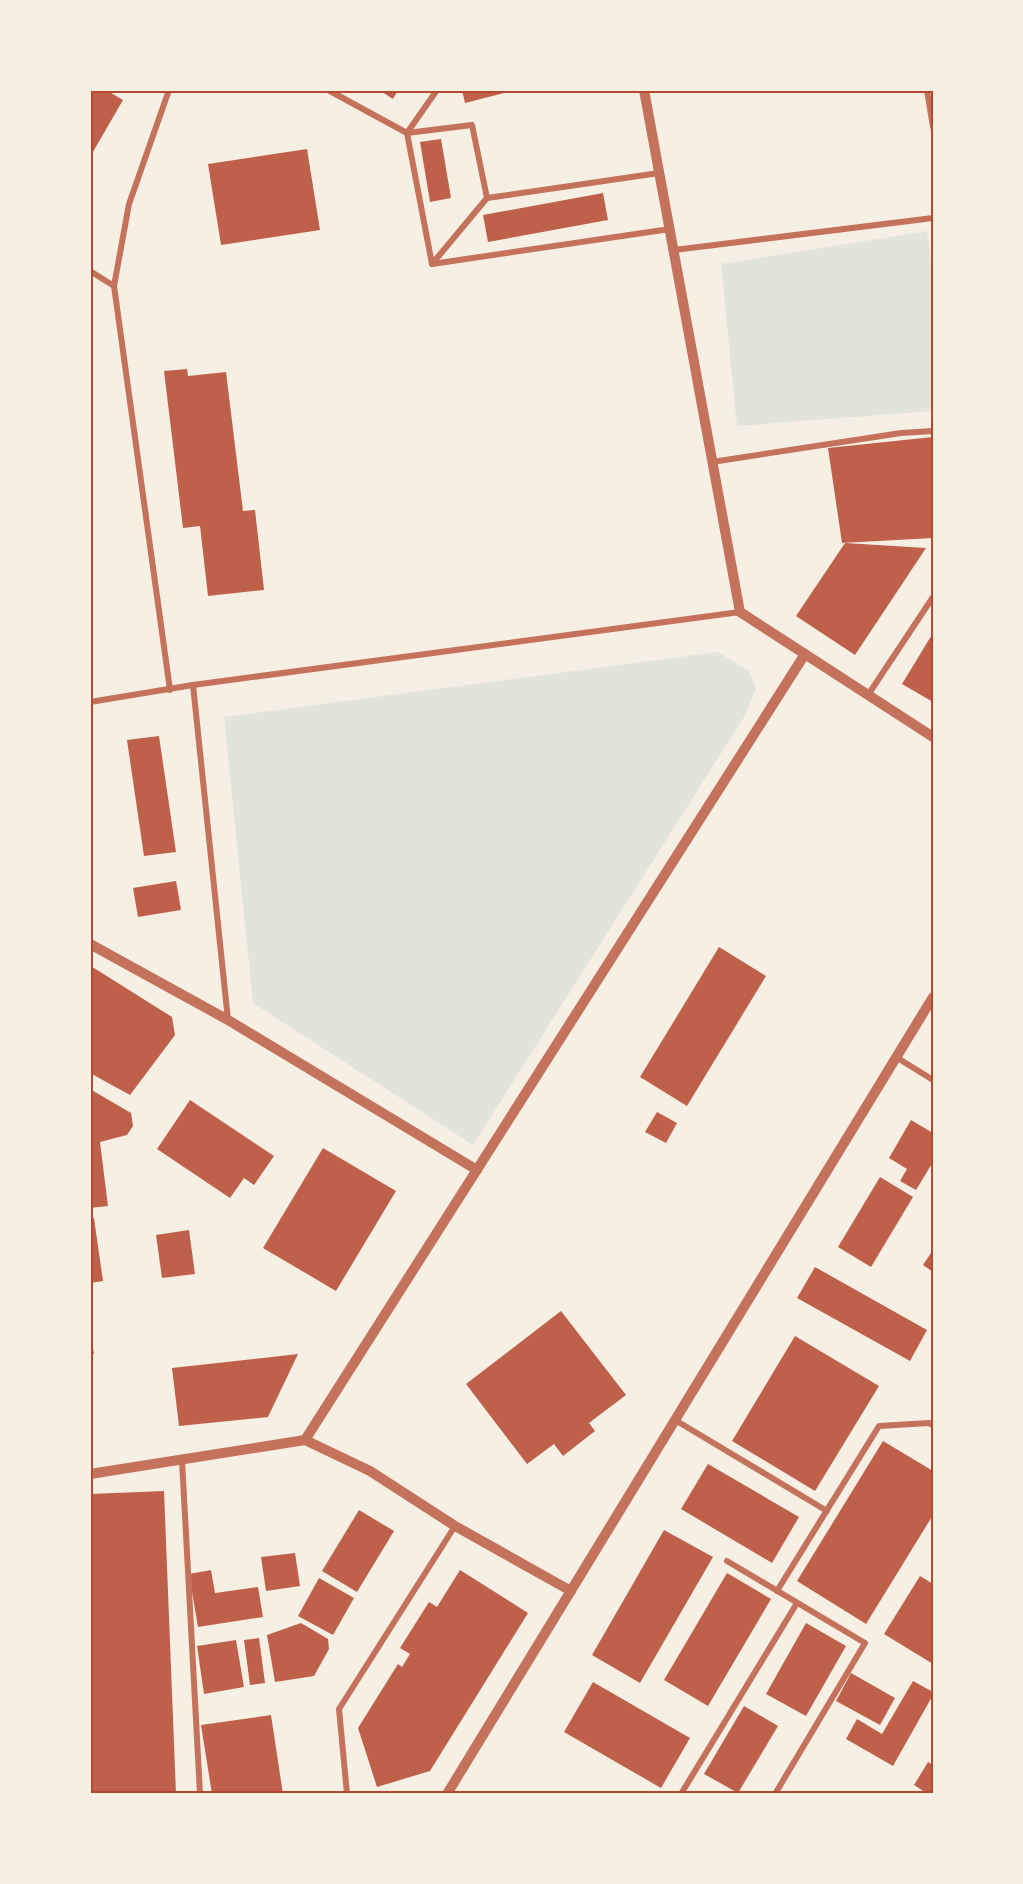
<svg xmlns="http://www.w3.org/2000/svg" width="1023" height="1884" viewBox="0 0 1023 1884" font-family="'Roboto Condensed',sans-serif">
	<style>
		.green { fill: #e2e4dc }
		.building { fill: #bf614a }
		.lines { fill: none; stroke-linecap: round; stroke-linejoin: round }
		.minor { stroke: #c5725c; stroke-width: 6 }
		.tertiary { stroke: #c5725c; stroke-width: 10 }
		.neatline { fill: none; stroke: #b5482f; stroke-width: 2 }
	</style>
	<rect width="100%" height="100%" fill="#f6efe4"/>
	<g class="green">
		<path d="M 927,231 L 933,275 L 933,411 L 737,426 L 721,264 Z"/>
		<path d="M 718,652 L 749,671 L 756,689 L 746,714 L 473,1145 L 253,1003 L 224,717 Z"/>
	</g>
	<g class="building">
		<path d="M 90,90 L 106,90 L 123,100 L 90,157 Z"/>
		<path d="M 379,90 L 398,90 L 393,99 Z"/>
		<path d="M 462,90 L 512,90 L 512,91 L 465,103 Z"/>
		<path d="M 441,139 L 451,198 L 430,202 L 420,142 Z"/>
		<path d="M 307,149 L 320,230 L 221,245 L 208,164 Z"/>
		<path d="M 603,193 L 608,220 L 488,242 L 483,215 Z"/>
		<path d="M 187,369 L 188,376 L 226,372 L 243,511 L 255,510 L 264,590 L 208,596 L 200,526 L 183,528 L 164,371 Z"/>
		<path d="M 933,437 L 933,538 L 842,543 L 828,448 Z"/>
		<path d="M 845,543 L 926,548 L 855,655 L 796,616 Z"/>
		<path d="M 933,633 L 933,702 L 902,684 Z"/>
		<path d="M 159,736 L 176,852 L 144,856 L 127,740 Z"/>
		<path d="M 176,881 L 181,910 L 138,917 L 133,888 Z"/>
		<path d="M 719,947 L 766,976 L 687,1106 L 640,1077 Z"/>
		<path d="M 90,968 L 94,968 L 172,1017 L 175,1035 L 130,1095 L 90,1073 Z"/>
		<path d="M 90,1089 L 131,1113 L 133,1126 L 127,1135 L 100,1142 L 108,1206 L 90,1208 Z"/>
		<path d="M 190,1100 L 274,1156 L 254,1185 L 244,1178 L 230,1198 L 157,1149 Z"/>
		<path d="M 657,1112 L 677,1123 L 666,1143 L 645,1132 Z"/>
		<path d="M 911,1120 L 933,1133 L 933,1162 L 916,1190 L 900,1181 L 907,1169 L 889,1158 Z"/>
		<path d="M 323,1148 L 396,1191 L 336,1291 L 263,1248 Z"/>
		<path d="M 880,1177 L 913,1197 L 871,1267 L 838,1247 Z"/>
		<path d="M 90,1218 L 94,1218 L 103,1281 L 90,1283 Z"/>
		<path d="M 189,1230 L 195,1274 L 162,1278 L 156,1235 Z"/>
		<path d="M 933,1250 L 933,1272 L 923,1265 Z"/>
		<path d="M 815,1267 L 927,1330 L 910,1361 L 797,1298 Z"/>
		<path d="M 561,1311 L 626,1395 L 589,1423 L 595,1431 L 563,1456 L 554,1444 L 527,1464 L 466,1384 Z"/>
		<path d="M 90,1331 L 94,1354 L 90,1354 Z"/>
		<path d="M 795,1336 L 879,1386 L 815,1491 L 732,1441 Z"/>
		<path d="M 298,1354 L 268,1417 L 179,1426 L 172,1368 Z"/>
		<path d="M 883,1441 L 933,1471 L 933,1515 L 866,1624 L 797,1581 Z"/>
		<path d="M 708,1464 L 799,1517 L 772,1563 L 681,1509 Z"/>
		<path d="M 164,1491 L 176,1794 L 90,1794 L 90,1494 Z"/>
		<path d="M 359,1510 L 394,1531 L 357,1592 L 322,1571 Z"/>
		<path d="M 664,1530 L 713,1557 L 640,1683 L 592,1655 Z"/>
		<path d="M 295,1553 L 300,1586 L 266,1591 L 261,1557 Z"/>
		<path d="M 211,1570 L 215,1593 L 258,1587 L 263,1617 L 198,1627 L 189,1574 Z"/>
		<path d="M 460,1570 L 528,1613 L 430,1771 L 377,1787 L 358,1728 L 398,1664 L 402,1667 L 410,1654 L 400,1648 L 429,1602 L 437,1607 Z"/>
		<path d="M 727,1573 L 771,1599 L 708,1706 L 664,1680 Z"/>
		<path d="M 920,1576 L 933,1584 L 933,1664 L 884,1634 Z"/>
		<path d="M 319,1578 L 354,1598 L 333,1635 L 298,1616 Z"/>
		<path d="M 301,1623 L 328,1639 L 329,1649 L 314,1676 L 275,1682 L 267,1635 Z"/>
		<path d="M 806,1623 L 846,1646 L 806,1716 L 766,1694 Z"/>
		<path d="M 259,1638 L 265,1683 L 250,1685 L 244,1640 Z"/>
		<path d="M 236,1640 L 244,1687 L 204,1694 L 197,1646 Z"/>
		<path d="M 851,1673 L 895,1698 L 880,1725 L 836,1701 Z"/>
		<path d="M 913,1681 L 933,1692 L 933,1695 L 893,1766 L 846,1739 L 857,1719 L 882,1734 Z"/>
		<path d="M 593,1682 L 690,1738 L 661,1788 L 564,1732 Z"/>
		<path d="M 744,1706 L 778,1726 L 738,1793 L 704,1774 Z"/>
		<path d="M 271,1715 L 283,1794 L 212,1794 L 201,1725 Z"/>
		<path d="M 928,1762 L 933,1765 L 933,1794 L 928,1794 L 914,1785 Z"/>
	</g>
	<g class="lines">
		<g class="minor">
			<path d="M 169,90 L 129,204 L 114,286 L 170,690"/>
			<path d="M 328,90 L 407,133 L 432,264 L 670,229"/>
			<path d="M 927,90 L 933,127"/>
			<path d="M 407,133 L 472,125 L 487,198"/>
			<path d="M 407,133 L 437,90"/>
			<path d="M 674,250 L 933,218"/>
			<path d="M 432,264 L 487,198 L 659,173"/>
			<path d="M 90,271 L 114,286"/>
			<path d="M 712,462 L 901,433 L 933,431"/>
			<path d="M 193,685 L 228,1020"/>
			<path d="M 868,695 L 933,597"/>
			<path d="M 90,702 L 193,685 L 740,612"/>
			<path d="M 896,1057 L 933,1080"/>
			<path d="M 675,1420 L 827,1511"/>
			<path d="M 182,1460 L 200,1794"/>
			<path d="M 727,1561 L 865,1643 L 775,1794"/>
			<path d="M 777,1591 L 879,1426 L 929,1423 L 933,1425"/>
			<path d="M 347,1794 L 339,1709 L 455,1526"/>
			<path d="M 681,1794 L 797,1603"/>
		</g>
		<g class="tertiary">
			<path d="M 644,90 L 740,612 L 933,737"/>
			<path d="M 90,944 L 228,1020 L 477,1170"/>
			<path d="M 305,1440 L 805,654"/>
			<path d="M 90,1474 L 305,1440 L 370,1471 L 455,1526 L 571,1591"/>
			<path d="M 447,1794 L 933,997"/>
		</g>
	</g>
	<rect width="1023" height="1884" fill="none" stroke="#f6efe4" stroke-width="183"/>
	<rect x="92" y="92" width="840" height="1700" class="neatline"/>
</svg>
